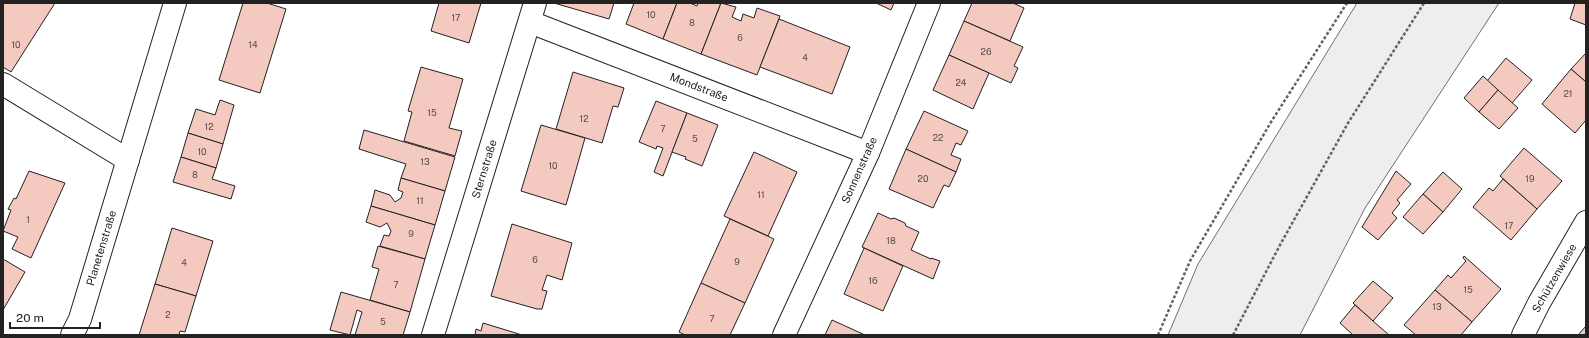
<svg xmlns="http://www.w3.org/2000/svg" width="1589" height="338" viewBox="0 0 1589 338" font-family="'Public Sans',sans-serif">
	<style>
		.green { fill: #eee; stroke: #6f6f6f }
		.building { fill: #f3c9c0; stroke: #222 }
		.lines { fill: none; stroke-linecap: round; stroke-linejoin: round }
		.street-casing { stroke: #222; stroke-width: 24 }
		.path { stroke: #646464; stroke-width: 2.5; stroke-dasharray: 3 2; stroke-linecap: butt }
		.street { stroke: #fff; stroke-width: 22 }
		.labels { text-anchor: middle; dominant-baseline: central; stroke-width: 3; stroke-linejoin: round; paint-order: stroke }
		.number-label { font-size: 9px; fill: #564c4a }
		.street-label { font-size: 11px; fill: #222; stroke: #fff }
	</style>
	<rect width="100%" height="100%" fill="#fff"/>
	<path class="green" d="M 1357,3 L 1499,3 L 1365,208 L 1300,335 L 1168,335 L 1198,264 Z"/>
	<g class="building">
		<path d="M 3,3 L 55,3 L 11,72 L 3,67 Z"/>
		<path d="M 243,3 L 267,3 L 286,9 L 260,93 L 219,80 Z"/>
		<path d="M 439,3 L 481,3 L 469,43 L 431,31 Z"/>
		<path d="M 554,3 L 614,3 L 609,19 Z"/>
		<path d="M 634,3 L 677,3 L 663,39 L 626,24 Z"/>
		<path d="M 677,3 L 690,3 L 697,6 L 698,3 L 721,3 L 701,54 L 663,39 Z"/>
		<path d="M 721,3 L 736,7 L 732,17 L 741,21 L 743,14 L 754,18 L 757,8 L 780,16 L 757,75 L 701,54 Z"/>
		<path d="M 876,3 L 894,3 L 891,10 Z"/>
		<path d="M 972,3 L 1013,3 L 1024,8 L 1010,41 L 964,21 Z"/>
		<path d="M 1575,3 L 1586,3 L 1586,25 L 1570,19 Z"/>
		<path d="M 779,19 L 850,47 L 832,94 L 760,67 Z"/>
		<path d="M 964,21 L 1023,47 L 1014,66 L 1018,68 L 1011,83 L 949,55 Z"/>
		<path d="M 1586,53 L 1586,82 L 1571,69 Z"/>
		<path d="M 949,55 L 989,73 L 973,109 L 933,90 Z"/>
		<path d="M 1506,58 L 1532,80 L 1512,103 L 1487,81 Z"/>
		<path d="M 421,67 L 463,79 L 449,128 L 462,131 L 455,156 L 404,141 L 412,112 L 408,111 Z"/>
		<path d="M 1571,69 L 1586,82 L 1586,120 L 1575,133 L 1542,104 Z"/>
		<path d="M 573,72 L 624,88 L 618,107 L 613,106 L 602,143 L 556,129 Z"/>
		<path d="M 1483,76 L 1498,90 L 1479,112 L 1464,98 Z"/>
		<path d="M 1498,90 L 1518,108 L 1499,129 L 1479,112 Z"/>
		<path d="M 220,100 L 234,105 L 223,144 L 188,133 L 196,109 L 215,115 Z"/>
		<path d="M 656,101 L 687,113 L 663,176 L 654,172 L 663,148 L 657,146 L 656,149 L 639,142 Z"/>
		<path d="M 924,111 L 968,131 L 961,145 L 956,143 L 951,155 L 961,159 L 956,172 L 906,149 Z"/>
		<path d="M 687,113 L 718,125 L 702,166 L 685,159 L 686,157 L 672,152 Z"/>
		<path d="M 541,125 L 585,138 L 566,205 L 521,191 Z"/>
		<path d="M 364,130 L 455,157 L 445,191 L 401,178 L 406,164 L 359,149 Z"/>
		<path d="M 188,133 L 223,144 L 216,168 L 181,157 Z"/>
		<path d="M 1524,148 L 1562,181 L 1537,209 L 1500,176 Z"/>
		<path d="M 906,149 L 956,172 L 949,187 L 944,185 L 933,208 L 889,189 Z"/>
		<path d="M 754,152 L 797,172 L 768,236 L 724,216 Z"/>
		<path d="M 181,157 L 216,168 L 212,179 L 235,186 L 231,199 L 173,182 Z"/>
		<path d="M 29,171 L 65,183 L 31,258 L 12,249 L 18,237 L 3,231 L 11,210 L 8,209 L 14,198 L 16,199 Z"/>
		<path d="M 1396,171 L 1411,184 L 1397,200 L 1400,203 L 1392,213 L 1397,218 L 1378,240 L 1362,227 Z"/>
		<path d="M 1443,172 L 1462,189 L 1443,212 L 1423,194 Z"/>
		<path d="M 401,178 L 445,191 L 435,225 L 371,206 L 375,190 L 390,195 L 395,202 L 401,198 L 403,192 L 398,190 Z"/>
		<path d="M 1503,179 L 1537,209 L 1511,240 L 1473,207 L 1489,188 L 1493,191 Z"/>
		<path d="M 1423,194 L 1443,212 L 1423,234 L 1403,217 Z"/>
		<path d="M 371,206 L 435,225 L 425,259 L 380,246 L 384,235 L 389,236 L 391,231 L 387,223 L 380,227 L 366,222 Z"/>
		<path d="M 878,213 L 891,219 L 894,218 L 905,223 L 906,226 L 919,232 L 911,250 L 931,259 L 931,258 L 940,261 L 933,279 L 862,247 Z"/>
		<path d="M 730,219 L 774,239 L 745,303 L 701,283 Z"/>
		<path d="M 512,224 L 572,243 L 562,280 L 547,275 L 542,290 L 547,291 L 542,309 L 537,309 L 491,296 Z"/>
		<path d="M 172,228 L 213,241 L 196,296 L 155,284 Z"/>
		<path d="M 378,246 L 425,259 L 410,312 L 370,300 L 379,269 L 372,267 Z"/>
		<path d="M 864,248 L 903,266 L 883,311 L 844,294 Z"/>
		<path d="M 1464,256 L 1501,289 L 1472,322 L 1435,290 L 1448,275 L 1451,278 L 1466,261 L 1463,258 Z"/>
		<path d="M 3,259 L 25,272 L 3,310 Z"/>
		<path d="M 1373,281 L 1393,298 L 1373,321 L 1353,303 Z"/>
		<path d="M 701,283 L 745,303 L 730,335 L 685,335 L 679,332 Z"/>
		<path d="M 155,284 L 196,296 L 185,332 L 180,331 L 179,335 L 139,335 Z"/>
		<path d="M 1435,290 L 1472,322 L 1461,335 L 1416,335 L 1404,325 Z"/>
		<path d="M 341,292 L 410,312 L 403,335 L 355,335 L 362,312 L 357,310 L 350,335 L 330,330 Z"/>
		<path d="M 1355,305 L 1373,321 L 1389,335 L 1353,335 L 1340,323 Z"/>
		<path d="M 832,320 L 865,335 L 825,335 Z"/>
		<path d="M 483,323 L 522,335 L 475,335 L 476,329 L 481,331 Z"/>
		<path d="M 1586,326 L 1586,335 L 1578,335 Z"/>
	</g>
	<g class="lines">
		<defs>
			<g id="street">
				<path d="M 530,22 L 868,153"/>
				<path d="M 3,84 L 128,160"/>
				<path d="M 72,335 L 80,319 L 175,3"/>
				<path d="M 433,335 L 535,3"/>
				<path d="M 784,335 L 868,153 L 929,3"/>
				<path d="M 1523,335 L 1539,303 L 1586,222"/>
			</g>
		</defs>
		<use href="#street" class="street-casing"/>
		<g class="path">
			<path d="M 1158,335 L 1190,261 L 1271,122 L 1347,3"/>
			<path d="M 1233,335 L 1280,245 L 1348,123 L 1424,3"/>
		</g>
		<use href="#street" class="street"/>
	</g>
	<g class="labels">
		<g class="number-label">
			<text x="651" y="14">10</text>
			<text x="456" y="17">17</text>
			<text x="692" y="22">8</text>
			<text x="740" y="37">6</text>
			<text x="16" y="44">10</text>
			<text x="253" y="44">14</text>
			<text x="986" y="51">26</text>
			<text x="805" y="57">4</text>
			<text x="961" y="82">24</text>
			<text x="1568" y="93">21</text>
			<text x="432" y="112">15</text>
			<text x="584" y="118">12</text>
			<text x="209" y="126">12</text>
			<text x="663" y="128">7</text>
			<text x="938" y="137">22</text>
			<text x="695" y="138">5</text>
			<text x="202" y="151">10</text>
			<text x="425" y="161">13</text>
			<text x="553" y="165">10</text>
			<text x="195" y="174">8</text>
			<text x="923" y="178">20</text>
			<text x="1530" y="178">19</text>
			<text x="761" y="194">11</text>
			<text x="420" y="200">11</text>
			<text x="28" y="219">1</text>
			<text x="1509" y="225">17</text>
			<text x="411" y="233">9</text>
			<text x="891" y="240">18</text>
			<text x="535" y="259">6</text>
			<text x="737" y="261">9</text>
			<text x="184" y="262">4</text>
			<text x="873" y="280">16</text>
			<text x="396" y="284">7</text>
			<text x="1468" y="289">15</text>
			<text x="1437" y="306">13</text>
			<text x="168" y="314">2</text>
			<text x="712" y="318">7</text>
			<text x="383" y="321">5</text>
		</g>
		<g class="street-label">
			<text transform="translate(699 87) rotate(21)">Mondstraße</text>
			<text transform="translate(484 169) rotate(-73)">Sternstraße</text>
			<text transform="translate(859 170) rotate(-66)">Sonnenstraße</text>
			<text transform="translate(101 248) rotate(-73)">Planetenstraße</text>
			<text transform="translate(1554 278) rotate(-60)">Schützenwiese</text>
		</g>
	</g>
	<rect width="1589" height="338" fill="none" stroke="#222222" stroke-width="8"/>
	<path d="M10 322v6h90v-6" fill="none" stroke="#222222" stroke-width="2"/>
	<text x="16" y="322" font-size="12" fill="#222222" stroke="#ffffff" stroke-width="3" paint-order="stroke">20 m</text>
</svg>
